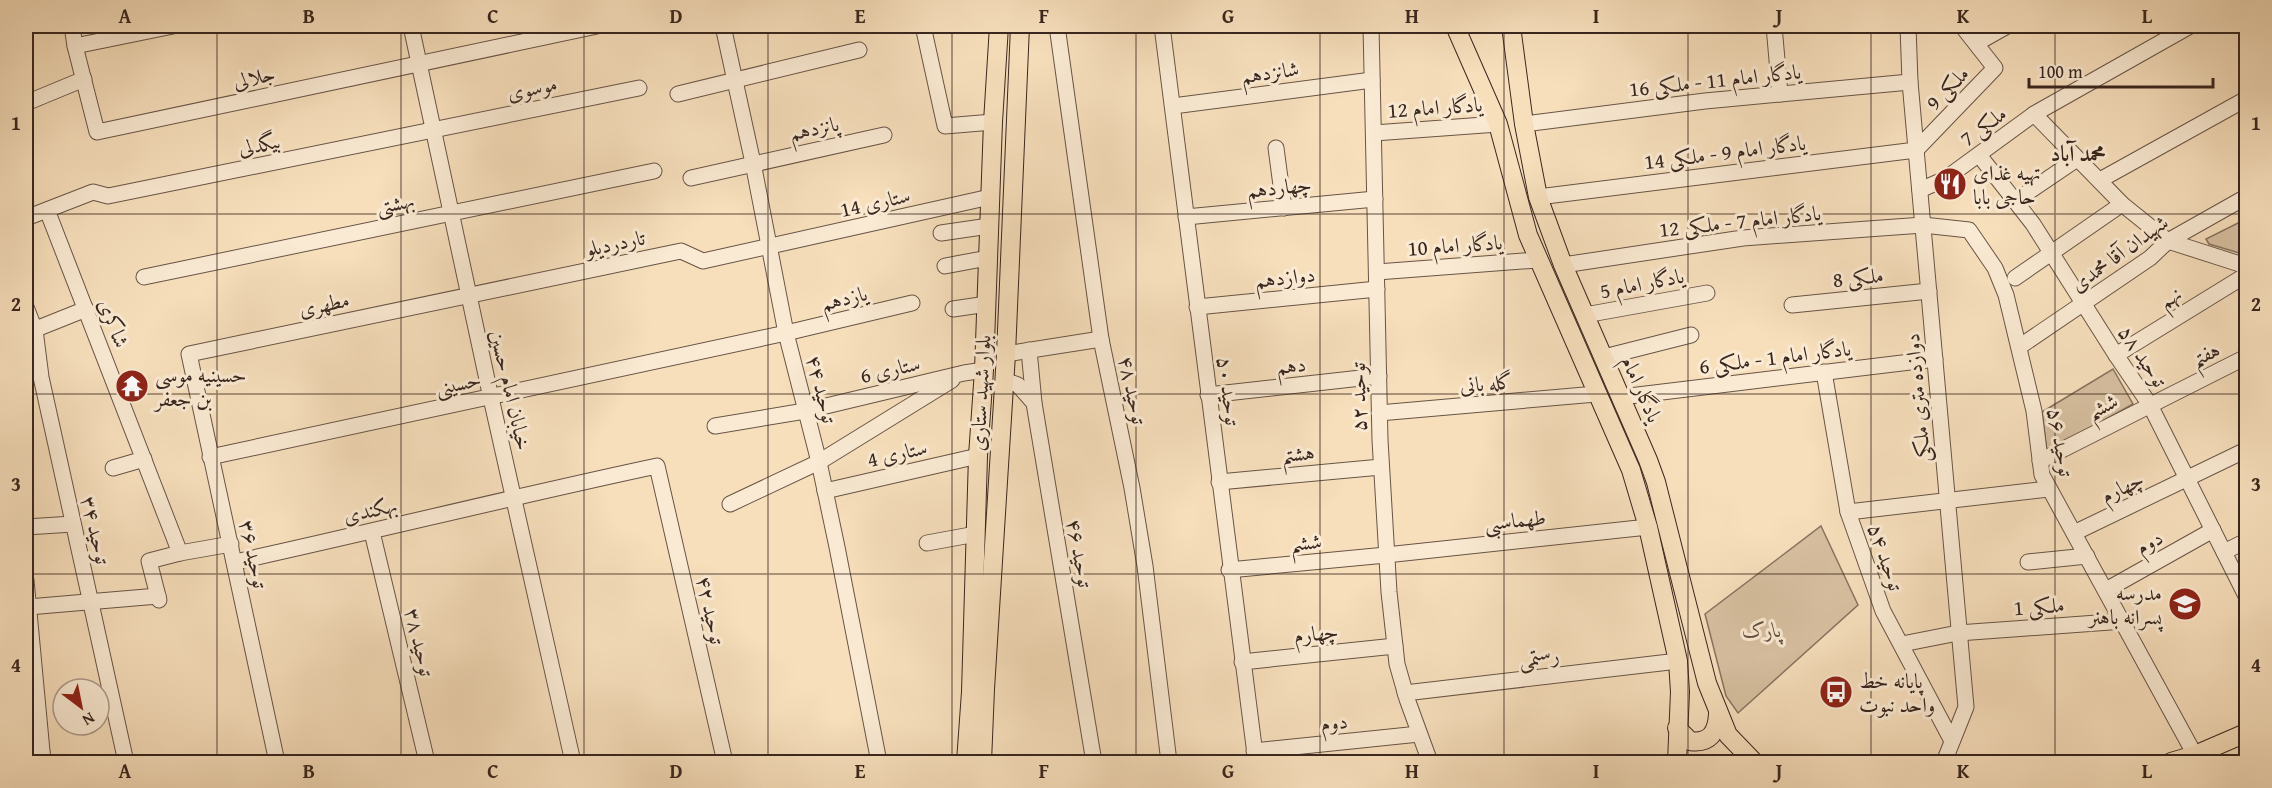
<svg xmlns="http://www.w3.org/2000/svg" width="2272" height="788" viewBox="0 0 2272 788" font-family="'Gentium Book Plus',Amiri,serif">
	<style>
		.green { fill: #d7c0a1; stroke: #887360; stroke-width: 1.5 }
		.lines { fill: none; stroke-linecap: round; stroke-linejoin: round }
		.minor-casing { stroke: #685446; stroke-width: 17 }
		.major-casing { stroke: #39261e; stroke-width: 20 }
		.minor { stroke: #faead3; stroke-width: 15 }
		.major { stroke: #f7dfbc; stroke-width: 18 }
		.grid { fill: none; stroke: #39261e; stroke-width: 1.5; stroke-opacity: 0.55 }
		.labels { text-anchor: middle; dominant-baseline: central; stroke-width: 6; stroke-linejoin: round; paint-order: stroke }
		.street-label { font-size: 21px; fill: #39261e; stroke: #faead3 }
		.poi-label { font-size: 21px; fill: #39261e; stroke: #faead3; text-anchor: start }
		.park-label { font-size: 21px; font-style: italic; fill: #604c3f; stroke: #faead3 }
		.neighbourhood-label { font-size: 22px; font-weight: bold; fill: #39261e; stroke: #faead3 }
		.neatline { fill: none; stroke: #39261e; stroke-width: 2 }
		.grid-label { font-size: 20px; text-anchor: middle; font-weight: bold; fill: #39261e }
	</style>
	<rect width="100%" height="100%" fill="#f7dfbc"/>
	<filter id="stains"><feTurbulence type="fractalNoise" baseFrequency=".00333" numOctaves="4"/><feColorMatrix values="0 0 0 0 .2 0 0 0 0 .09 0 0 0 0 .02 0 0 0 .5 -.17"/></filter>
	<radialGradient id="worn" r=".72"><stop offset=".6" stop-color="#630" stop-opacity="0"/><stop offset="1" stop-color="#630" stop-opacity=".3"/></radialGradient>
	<g class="green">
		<path d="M 2246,219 L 2246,255 L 2209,244 L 2206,239 Z"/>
		<path d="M 2113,369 L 2133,404 L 2047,452 L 2042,412 Z"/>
		<path d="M 1821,526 L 1858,605 L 1738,713 L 1726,696 L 1705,614 Z"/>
	</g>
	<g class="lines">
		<defs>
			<g id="minor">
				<path d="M 72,26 L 75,46 L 97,132 L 597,26"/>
				<path d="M 411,26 L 491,398 L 573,762"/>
				<path d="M 723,26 L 753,163 L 786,333 L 819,462 L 837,547 L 879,762"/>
				<path d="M 923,26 L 945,126 L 993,122"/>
				<path d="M 1057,26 L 1101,339 L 1132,488 L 1145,566 L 1169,762"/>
				<path d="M 1162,26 L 1256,762"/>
				<path d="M 1371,26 L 1380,440 L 1389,592 L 1397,664 L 1407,699 L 1430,762"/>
				<path d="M 1774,26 L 1780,94"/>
				<path d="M 1908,26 L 1910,82 L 1966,707 L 1944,762"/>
				<path d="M 1977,43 L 2007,26"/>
				<path d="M 75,46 L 173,26"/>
				<path d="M 678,94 L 859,50"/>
				<path d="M 26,103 L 84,79"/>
				<path d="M 1173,106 L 1372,80"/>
				<path d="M 2034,114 L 2190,26"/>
				<path d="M 1524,124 L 1705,101 L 1910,82"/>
				<path d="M 1374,133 L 1498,124"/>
				<path d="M 1276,148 L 1284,208"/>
				<path d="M 1979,155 L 2033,224 L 2116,355 L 2150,405 L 2246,596"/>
				<path d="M 691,178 L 884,135"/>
				<path d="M 2100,180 L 2246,99"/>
				<path d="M 1920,190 L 1945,179 L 2034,114 L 2122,204 L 2168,241 L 2246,266"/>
				<path d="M 1538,197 L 1916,150 L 1995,68 L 1962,26"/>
				<path d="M 2015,201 L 2077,159"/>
				<path d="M 47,210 L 180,553"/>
				<path d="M 1186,217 L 1375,199"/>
				<path d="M 26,218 L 93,192 L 108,196 L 639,88"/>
				<path d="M 941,233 L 989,226"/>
				<path d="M 1563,265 L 1743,238 L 1923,225 L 1969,230 L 1995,268 L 2006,295 L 2034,411 L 2042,475 L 2195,755"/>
				<path d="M 945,266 L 988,258"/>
				<path d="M 1377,272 L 1537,260"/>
				<path d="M 144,277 L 654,171"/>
				<path d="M 2015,278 L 2122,204"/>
				<path d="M 1792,305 L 1929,291"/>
				<path d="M 26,307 L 35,330 L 41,377 L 126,762"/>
				<path d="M 1197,307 L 1377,289"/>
				<path d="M 953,309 L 987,304"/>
				<path d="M 1585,315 L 1707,293"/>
				<path d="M 26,333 L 86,309"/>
				<path d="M 2019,347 L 2150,258 L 2168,241 L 2246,197"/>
				<path d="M 1029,350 L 1034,403 L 1094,762"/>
				<path d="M 1006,354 L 1101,339"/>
				<path d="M 2116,355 L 2246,275"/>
				<path d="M 1604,357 L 1691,335"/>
				<path d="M 1824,372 L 1848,512 L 1883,611 L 1952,741"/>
				<path d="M 1004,380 L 1018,385 L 1034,403"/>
				<path d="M 1208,395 L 1379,376"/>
				<path d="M 1621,397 L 1935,359"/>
				<path d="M 1379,413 L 1596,394"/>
				<path d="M 715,426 L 805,411 L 964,373 L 984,370"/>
				<path d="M 210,457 L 786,333 L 912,303"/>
				<path d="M 2040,461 L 2246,357"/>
				<path d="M 113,468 L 144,459"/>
				<path d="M 1219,482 L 1381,467"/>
				<path d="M 825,491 L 978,456"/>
				<path d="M 730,504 L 819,462 L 952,380"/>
				<path d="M 1848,512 L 2048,489"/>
				<path d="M 26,527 L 73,524"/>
				<path d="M 372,532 L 427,762"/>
				<path d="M 2074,533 L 2246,450"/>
				<path d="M 927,543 L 976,534"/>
				<path d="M 2224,552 L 2246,541"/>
				<path d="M 235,562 C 376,531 516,496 657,466 L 725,762"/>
				<path d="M 2028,562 L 2087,556"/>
				<path d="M 1229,570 L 1386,555 L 1648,527"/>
				<path d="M 26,580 L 43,762"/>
				<path d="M 2106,590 L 2213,530"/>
				<path d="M 159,600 L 149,561 L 180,553 L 231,544"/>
				<path d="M 28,607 L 158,596"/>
				<path d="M 1902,644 L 1958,633 L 2124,621"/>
				<path d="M 1242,662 L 1395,646"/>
				<path d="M 1405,693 L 1678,661"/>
				<path d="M 1254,751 L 1419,734"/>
				<path d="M 26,754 L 42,752"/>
				<path d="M 277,762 L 189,354 L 681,251 L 703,261 L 990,197"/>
			</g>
			<g id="major">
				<path d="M 1455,26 L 1498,124 L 1528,235 L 1631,470 L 1648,527 L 1678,661 L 1680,692 L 1677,762"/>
				<path d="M 1511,26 L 1524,124 L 1538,197 L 1563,265 L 1648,460 L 1656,482 L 1707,683 L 1728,735 L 1754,762"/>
				<path d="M 1677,728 L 1690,741 C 1710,744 1717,732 1718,714"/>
				<path d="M 966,762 L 971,692 L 978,456 L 984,370 L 993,122 L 999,26"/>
				<path d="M 982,762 L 985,689 L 1006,354 L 1020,26"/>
				<path d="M 2171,762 L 2195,755 L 2246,733"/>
			</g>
		</defs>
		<use href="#minor" class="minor-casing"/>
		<use href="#major" class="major-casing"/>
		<use href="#minor" class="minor"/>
		<use href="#major" class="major"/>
	</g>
	<path class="grid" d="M 217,26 L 217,762M 401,26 L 401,762M 584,26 L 584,762M 768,26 L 768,762M 952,26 L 952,762M 1136,26 L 1136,762M 1320,26 L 1320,762M 1504,26 L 1504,762M 1688,26 L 1688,762M 1871,26 L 1871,762M 2055,26 L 2055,762M 26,214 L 2246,214M 26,394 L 2246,394M 26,574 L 2246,574"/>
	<defs>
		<symbol id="restaurant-disc" viewBox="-11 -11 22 22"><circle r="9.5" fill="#8f2418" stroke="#faead3"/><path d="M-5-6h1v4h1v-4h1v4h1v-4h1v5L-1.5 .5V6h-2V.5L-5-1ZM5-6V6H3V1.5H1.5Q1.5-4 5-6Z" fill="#fff"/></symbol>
		<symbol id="temple-disc" viewBox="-11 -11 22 22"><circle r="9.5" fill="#8f2418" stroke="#faead3"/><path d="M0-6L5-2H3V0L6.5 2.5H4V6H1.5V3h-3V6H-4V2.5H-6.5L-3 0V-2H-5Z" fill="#fff"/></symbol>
		<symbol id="school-disc" viewBox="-11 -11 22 22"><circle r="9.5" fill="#8f2418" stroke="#faead3"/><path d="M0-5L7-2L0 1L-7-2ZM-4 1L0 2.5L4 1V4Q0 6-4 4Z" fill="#fff"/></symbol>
		<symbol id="bus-disc" viewBox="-11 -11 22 22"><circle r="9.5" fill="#8f2418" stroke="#faead3"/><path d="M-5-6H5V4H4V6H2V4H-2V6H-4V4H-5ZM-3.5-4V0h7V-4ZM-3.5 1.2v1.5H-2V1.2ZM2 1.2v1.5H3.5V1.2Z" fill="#fff"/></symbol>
	</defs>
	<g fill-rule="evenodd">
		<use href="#restaurant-disc" x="1931" y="165" width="38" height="38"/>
		<use href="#temple-disc" x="113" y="367" width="38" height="38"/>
		<use href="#school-disc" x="2166" y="585" width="38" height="38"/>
		<use href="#bus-disc" x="1817" y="673" width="38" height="38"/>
	</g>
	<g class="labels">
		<g class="street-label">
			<text transform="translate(1270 72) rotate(-8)">شانزدهم</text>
			<text transform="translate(254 77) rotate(-12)">جلالی</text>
			<text transform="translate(1715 80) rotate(-6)">یادگار امام 11 - ملکی 16</text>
			<text transform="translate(532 88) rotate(-12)">موسوی</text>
			<text transform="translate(1947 88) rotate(-46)">ملکی 9</text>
			<text transform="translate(1435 107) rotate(-4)">یادگار امام 12</text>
			<text transform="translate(1983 126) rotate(-37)">ملکی 7</text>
			<text transform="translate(814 128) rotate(-12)">پانزدهم</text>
			<text transform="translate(259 144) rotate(-11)">بیگدلی</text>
			<text transform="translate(1725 152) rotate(-7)">یادگار امام 9 - ملکی 14</text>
			<text transform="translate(1279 187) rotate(-6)">چهاردهم</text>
			<text transform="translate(875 202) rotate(-13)">ستاری 14</text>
			<text transform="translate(395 203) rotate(-12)">بهشتی</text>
			<text transform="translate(1740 221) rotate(-6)">یادگار امام 7 - ملکی 12</text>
			<text transform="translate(615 243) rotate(-12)">تاردردیلو</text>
			<text transform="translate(1455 245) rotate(-4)">یادگار امام 10</text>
			<text transform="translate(2119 253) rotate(-36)">شهیدان آقا محمدی</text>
			<text transform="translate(1285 277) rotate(-6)">دوازدهم</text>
			<text transform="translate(1858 277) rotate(-6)">ملکی 8</text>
			<text transform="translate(1642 283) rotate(-11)">یادگار امام 5</text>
			<text transform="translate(2170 297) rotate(-32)">نهم</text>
			<text transform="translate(844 298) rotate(-14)">یازدهم</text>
			<text transform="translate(324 304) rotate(-12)">مطهری</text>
			<text transform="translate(114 323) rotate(69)">شاکری</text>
			<text transform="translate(2205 354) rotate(-26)">هفتم</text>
			<text transform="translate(2143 356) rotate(56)">توحید ۵۸</text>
			<text transform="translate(1775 357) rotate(-7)">یادگار امام 1 - ملکی 6</text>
			<text transform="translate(1291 365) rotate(-6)">دهم</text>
			<text transform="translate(890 369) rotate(-13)">ستاری 6</text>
			<text transform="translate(458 383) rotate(-12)">حسینی</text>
			<text transform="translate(1486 383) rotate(-5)">گله بانی</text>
			<text transform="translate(822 389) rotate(76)">توحید ۴۴</text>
			<text transform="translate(1642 389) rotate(66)">یادگار امام</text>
			<text transform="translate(511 390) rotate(77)">خیابان امام حسین</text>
			<text transform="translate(1133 390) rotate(78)">توحید ۴۸</text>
			<text transform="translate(1229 391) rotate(83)">توحید ۵۰</text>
			<text transform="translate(980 393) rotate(-87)">بلوار شهید ستاری</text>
			<text transform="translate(1358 397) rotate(-91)">توحید ۵۲</text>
			<text transform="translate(1917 398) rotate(-95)">دوازده متری ملکی</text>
			<text transform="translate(2102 406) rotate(-27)">ششم</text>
			<text transform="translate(2061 442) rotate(80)">توحید ۵۶</text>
			<text transform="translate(897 453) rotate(-13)">ستاری 4</text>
			<text transform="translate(1298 453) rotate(-5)">هشتم</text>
			<text transform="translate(2122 487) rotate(-26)">چهارم</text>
			<text transform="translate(370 510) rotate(-13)">بهکندی</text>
			<text transform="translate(1515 520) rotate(-6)">طهماسبی</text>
			<text transform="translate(96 530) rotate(77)">توحید ۳۴</text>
			<text transform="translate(1306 542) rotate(-5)">ششم</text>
			<text transform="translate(2149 542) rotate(-29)">دوم</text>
			<text transform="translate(1080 553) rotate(80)">توحید ۴۶</text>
			<text transform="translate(254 554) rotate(78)">توحید ۳۶</text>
			<text transform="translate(1886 557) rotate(71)">توحید ۵۴</text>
			<text transform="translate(2039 606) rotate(-4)">ملکی 1</text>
			<text transform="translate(711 610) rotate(78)">توحید ۴۲</text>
			<text transform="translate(1316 633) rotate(-6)">چهارم</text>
			<text transform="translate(420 642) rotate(77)">توحید ۳۸</text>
			<text transform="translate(1539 657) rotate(-7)">رستمی</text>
			<text transform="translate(1334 722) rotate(-6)">دوم</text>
		</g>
		<g class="poi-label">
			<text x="1973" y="172">تهیه غذای<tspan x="1973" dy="24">حاجی بابا</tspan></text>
			<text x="155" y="374">حسینیه موسی<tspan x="155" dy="24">بن جعفر</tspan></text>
			<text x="2162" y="592" text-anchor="end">مدرسه<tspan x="2162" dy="24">پسرانه باهنر</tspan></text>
			<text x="1859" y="680">پایانه خط<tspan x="1859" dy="24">واحد نبوت</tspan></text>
		</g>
		<g class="park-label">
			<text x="1762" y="629">پارک</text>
		</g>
		<g class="neighbourhood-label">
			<text x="2078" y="153">محمد آباد</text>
		</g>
	</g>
	<rect width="2272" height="788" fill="none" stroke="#f7dfbc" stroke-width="66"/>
	<g transform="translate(81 707) rotate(148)"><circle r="28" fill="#faead3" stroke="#ad9c8b" stroke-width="1.5"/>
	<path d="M0-4.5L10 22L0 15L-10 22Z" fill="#8f2418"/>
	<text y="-9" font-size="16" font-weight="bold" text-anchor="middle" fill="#39261e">N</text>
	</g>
	<path d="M2029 78v9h184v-9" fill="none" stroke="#39261e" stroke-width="3"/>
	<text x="2038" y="78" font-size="18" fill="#39261e" stroke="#faead3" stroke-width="4.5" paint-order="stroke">100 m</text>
	<rect x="33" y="33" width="2206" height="722" class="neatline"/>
	<g class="grid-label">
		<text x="125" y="23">A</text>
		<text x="309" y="23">B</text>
		<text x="493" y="23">C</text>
		<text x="676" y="23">D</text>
		<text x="860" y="23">E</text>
		<text x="1044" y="23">F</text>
		<text x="1228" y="23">G</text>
		<text x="1412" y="23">H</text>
		<text x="1596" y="23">I</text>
		<text x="1779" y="23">J</text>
		<text x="1963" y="23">K</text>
		<text x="2147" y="23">L</text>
		<text x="16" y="130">1</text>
		<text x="2256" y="130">1</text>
		<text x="16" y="311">2</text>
		<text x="2256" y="311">2</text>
		<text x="16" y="491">3</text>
		<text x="2256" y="491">3</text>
		<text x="16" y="672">4</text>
		<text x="2256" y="672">4</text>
		<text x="125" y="778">A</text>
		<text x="309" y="778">B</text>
		<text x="493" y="778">C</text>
		<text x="676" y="778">D</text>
		<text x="860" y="778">E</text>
		<text x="1044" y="778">F</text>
		<text x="1228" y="778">G</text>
		<text x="1412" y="778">H</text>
		<text x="1596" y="778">I</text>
		<text x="1779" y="778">J</text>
		<text x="1963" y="778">K</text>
		<text x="2147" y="778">L</text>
	</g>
	<rect width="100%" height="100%" filter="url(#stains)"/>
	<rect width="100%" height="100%" fill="url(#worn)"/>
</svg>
